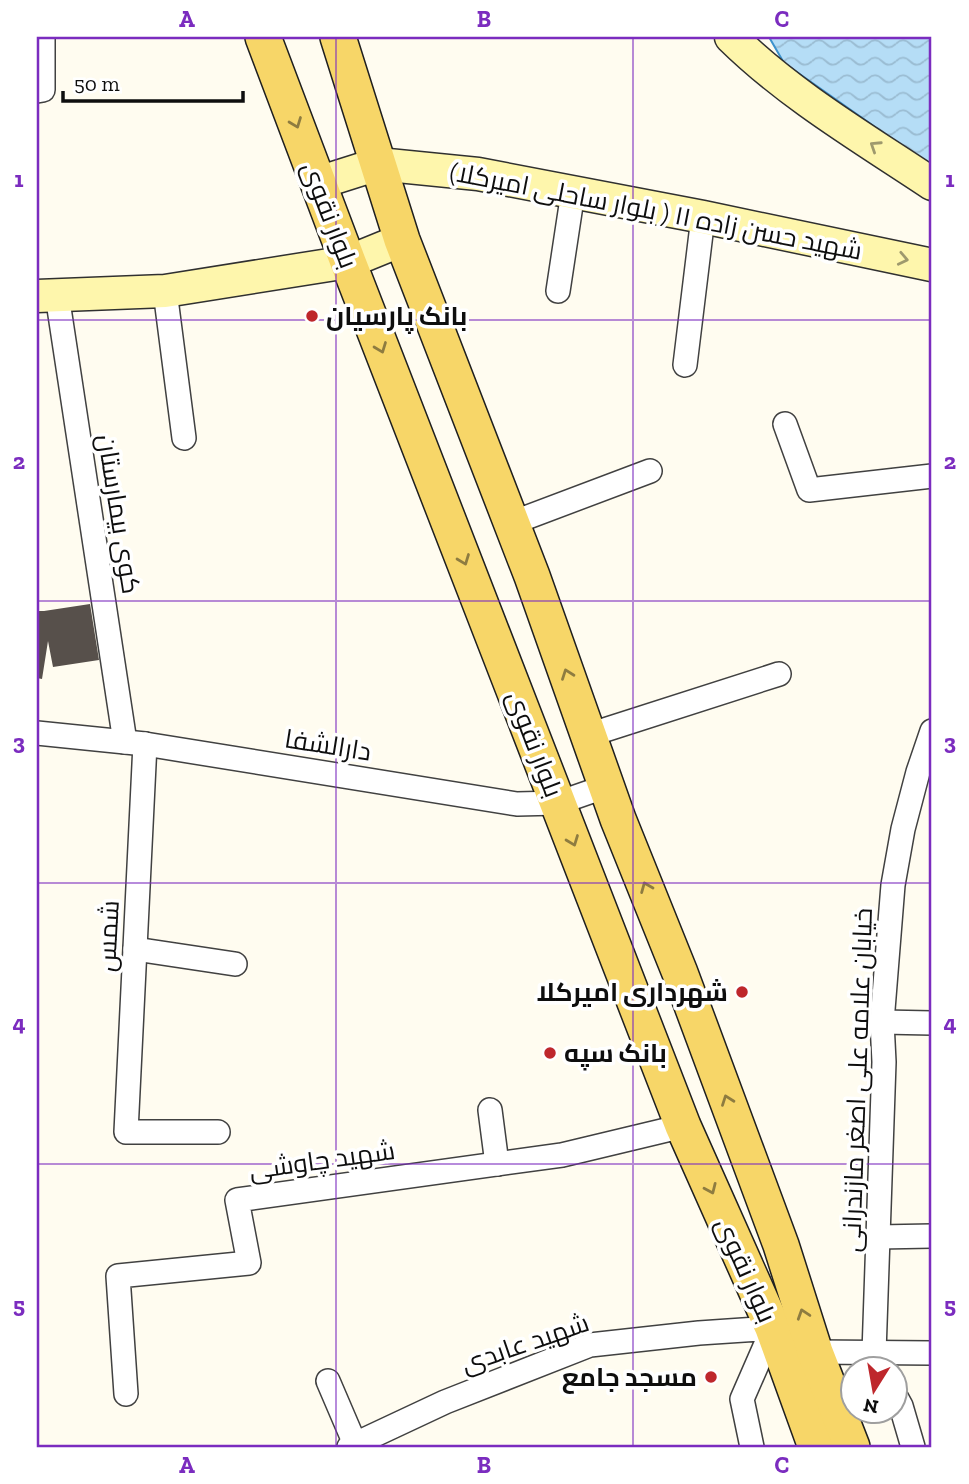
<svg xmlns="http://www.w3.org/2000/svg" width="969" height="1484" viewBox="0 0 969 1484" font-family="'Zilla Slab',Cairo,serif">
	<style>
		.water { fill: url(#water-waves); stroke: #3c92cd; stroke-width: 2 }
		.building { fill: #57504b }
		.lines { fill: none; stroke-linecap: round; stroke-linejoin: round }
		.minor-casing { stroke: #414141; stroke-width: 26 }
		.secondary-casing { stroke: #303030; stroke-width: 35 }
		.primary-casing { stroke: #1f1f1f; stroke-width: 38 }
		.minor { stroke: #fff; stroke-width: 23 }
		.secondary { stroke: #fef6ac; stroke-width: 32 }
		.primary { stroke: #f7d668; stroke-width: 35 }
		.oneway { stroke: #8e7c40 }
		.oneway2 { stroke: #9e996d }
		.grid { fill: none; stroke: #7b2cbf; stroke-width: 2; stroke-opacity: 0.55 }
		.poi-dot { fill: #be272c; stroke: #fff; stroke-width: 2.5 }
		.labels { text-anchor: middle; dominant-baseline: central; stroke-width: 7; stroke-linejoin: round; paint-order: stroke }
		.street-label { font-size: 26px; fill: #0e0e0e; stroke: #fff }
		.poi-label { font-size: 26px; font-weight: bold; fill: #0e0e0e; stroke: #fff; text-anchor: start }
		.neatline { fill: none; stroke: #7b2cbf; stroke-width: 2.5 }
		.grid-label { font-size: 23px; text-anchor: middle; font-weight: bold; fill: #7b2cbf }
	</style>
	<defs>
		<pattern id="water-waves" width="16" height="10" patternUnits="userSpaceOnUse" patternTransform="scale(1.75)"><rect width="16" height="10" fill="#b5ddf6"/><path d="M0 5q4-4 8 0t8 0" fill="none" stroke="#9abcd2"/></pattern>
	</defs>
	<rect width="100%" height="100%" fill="#fffcf0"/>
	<path class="water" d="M 769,37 L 932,37 L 932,167 L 784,63 Z"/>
	<path class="building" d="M 90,604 L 99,660 L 53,667 L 48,641 L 42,679 L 37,678 L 37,611 L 44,611 Z"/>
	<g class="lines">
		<defs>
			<g id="minor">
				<path d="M 37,91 L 43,90 L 43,37"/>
				<path d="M 165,291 L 184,438"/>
				<path d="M 558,291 L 573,192"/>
				<path d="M 57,295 L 125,742"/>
				<path d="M 685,365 L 703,217"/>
				<path d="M 785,424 L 809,490 L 932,476"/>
				<path d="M 512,523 L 650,471"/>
				<path d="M 37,733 L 145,744 L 517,804 L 558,803 L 607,786"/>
				<path d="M 589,735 L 779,674"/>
				<path d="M 145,744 L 126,1132 L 218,1132"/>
				<path d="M 135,949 L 235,964"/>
				<path d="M 882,1022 L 932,1023"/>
				<path d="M 490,1110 L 497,1164"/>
				<path d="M 878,1237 L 932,1236"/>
				<path d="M 815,1352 L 932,1353"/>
				<path d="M 882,1368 L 874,1353 L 884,1062 L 882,1022 L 893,885 L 903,829 L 918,772 L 932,731"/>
				<path d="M 328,1381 L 355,1444"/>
				<path d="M 126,1394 L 118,1276 L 249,1263 L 237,1200 L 562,1155 L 683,1126"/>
				<path d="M 895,1395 L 901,1406 L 913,1447"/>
				<path d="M 349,1447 L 445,1402 L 590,1345 L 699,1333 L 773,1328 L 742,1399 L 752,1447"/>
			</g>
			<g id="secondary">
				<path d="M 731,37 C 790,95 863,138 932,184"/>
				<path d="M 318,183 L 378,164 L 478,174 L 703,217 L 932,265"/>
				<path d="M 37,296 L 165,291 L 348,262 L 402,240"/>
			</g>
			<g id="primary">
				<path d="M 263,37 L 348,262 L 683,1126 L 773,1328 L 816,1447"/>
				<path d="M 338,37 L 402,240 L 532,576 L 618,819 L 680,973 L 781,1245 L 815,1352 L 852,1447"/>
			</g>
		</defs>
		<use href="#minor" class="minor-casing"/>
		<use href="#secondary" class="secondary-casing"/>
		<use href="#primary" class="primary-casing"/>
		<use href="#minor" class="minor"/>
		<use href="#secondary" class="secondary"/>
		<use href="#primary" class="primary"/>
	</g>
	<defs><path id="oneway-chevron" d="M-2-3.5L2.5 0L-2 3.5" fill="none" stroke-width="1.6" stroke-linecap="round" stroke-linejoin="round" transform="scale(1.75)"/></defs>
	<g class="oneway">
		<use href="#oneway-chevron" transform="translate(296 123) rotate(69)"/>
		<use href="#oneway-chevron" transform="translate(381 348) rotate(69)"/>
		<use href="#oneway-chevron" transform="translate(464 560) rotate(69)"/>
		<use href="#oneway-chevron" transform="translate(567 674) rotate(-110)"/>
		<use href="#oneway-chevron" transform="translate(573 841) rotate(69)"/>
		<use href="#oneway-chevron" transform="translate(646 887) rotate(-112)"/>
		<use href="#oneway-chevron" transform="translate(727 1100) rotate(-110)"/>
		<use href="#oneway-chevron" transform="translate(711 1189) rotate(66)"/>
		<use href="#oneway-chevron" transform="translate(803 1314) rotate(-108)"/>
	</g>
	<g class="oneway2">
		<use href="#oneway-chevron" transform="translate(875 146) rotate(-147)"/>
		<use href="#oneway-chevron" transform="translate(903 259) rotate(12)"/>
	</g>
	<path class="grid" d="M 336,37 L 336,1447M 633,37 L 633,1447M 37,320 L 932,320M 37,601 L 932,601M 37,883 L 932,883M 37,1164 L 932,1164"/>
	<g class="poi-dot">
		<circle cx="312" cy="316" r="7"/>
		<circle cx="742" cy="992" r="7"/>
		<circle cx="550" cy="1053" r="7"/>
		<circle cx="711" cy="1377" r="7"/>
	</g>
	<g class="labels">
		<g class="street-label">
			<text transform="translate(656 211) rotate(11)">شهید حسن زاده ۱۱ ( بلوار ساحلی امیرکلا)</text>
			<text transform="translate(330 215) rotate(69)">بلوار نقوی</text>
			<text transform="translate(119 514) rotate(81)">کوی بیمارستان</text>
			<text transform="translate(535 744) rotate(69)">بلوار نقوی</text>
			<text transform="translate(328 745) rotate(9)">دارالشفا</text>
			<text transform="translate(108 936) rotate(-87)">شمس</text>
			<text transform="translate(857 1080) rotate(-88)">خیابان علامه علی اصغر مازندرانی</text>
			<text transform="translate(322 1160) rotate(-8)">شهید چاوشی</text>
			<text transform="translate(746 1270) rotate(66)">بلوار نقوی</text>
			<text transform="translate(525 1343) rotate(-19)">شهید عابدی</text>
		</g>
		<g class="poi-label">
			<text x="326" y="316">بانک پارسیان</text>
			<text x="728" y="992" text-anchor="end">شهرداری امیرکلا</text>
			<text x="564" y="1053">بانک سپه</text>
			<text x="697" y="1377" text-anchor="end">مسجد جامع</text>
		</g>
	</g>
	<rect width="969" height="1484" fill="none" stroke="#ffffff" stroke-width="77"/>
	<g transform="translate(874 1390) rotate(191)"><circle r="33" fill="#ffffff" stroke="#9f9f9f" stroke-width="2"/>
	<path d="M0-5L12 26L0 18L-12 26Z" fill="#be272c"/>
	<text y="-10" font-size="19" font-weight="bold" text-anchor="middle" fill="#0e0e0e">N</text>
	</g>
	<path d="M63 91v10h180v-10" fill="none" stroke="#0e0e0e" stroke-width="3.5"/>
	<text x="74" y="91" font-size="21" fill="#0e0e0e" stroke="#ffffff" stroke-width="5" paint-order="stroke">50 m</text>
	<rect x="38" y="38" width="892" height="1408" class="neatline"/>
	<g class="grid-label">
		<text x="187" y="27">A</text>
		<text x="484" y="27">B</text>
		<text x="782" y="27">C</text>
		<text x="19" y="187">1</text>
		<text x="950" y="187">1</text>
		<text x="19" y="469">2</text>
		<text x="950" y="469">2</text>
		<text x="19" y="750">3</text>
		<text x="950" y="750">3</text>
		<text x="19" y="1031">4</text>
		<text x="950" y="1031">4</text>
		<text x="19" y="1313">5</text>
		<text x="950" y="1313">5</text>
		<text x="187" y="1473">A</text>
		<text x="484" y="1473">B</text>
		<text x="782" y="1473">C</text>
	</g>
</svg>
